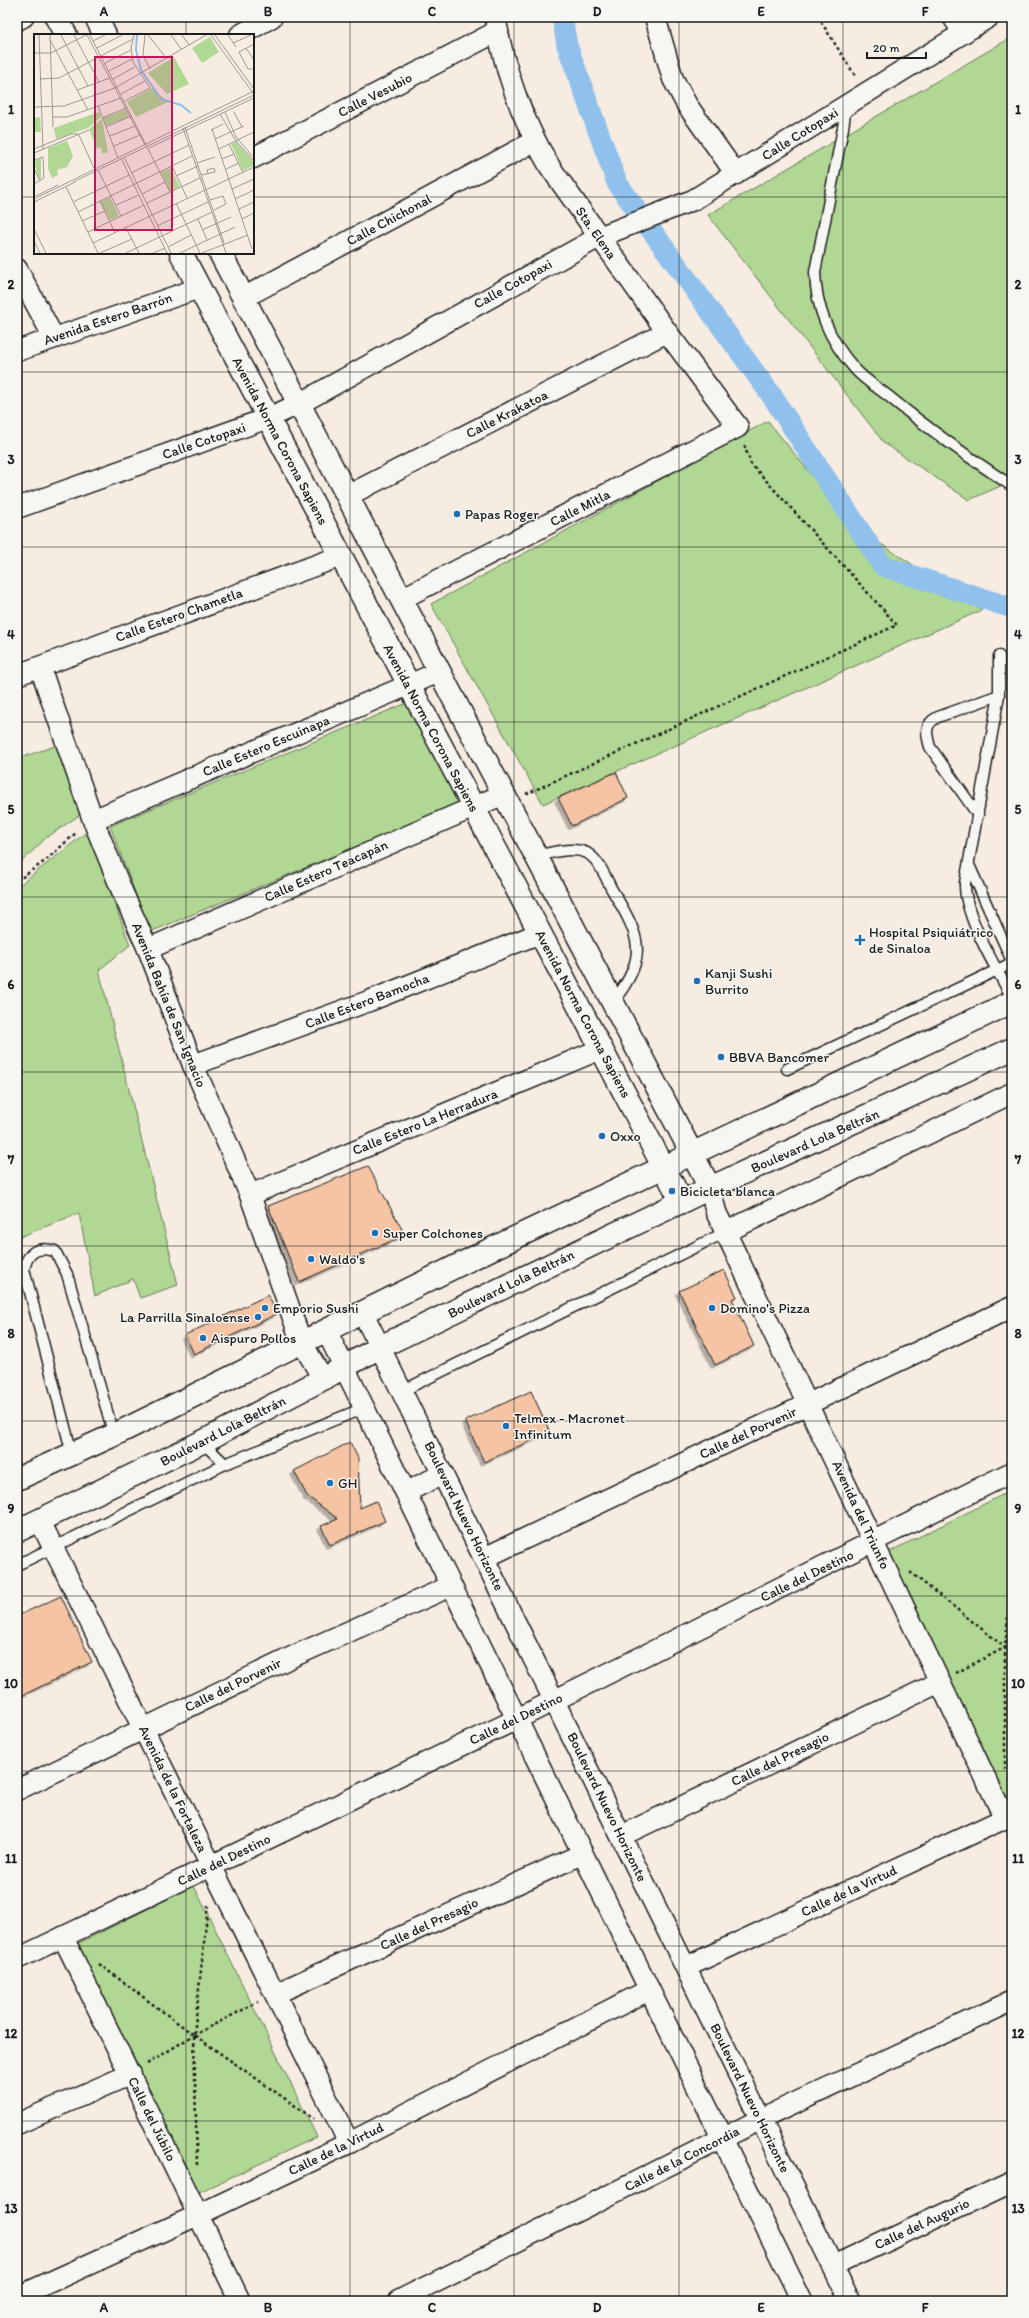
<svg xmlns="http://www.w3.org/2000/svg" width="1029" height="2318" viewBox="0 0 1029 2318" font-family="Itim,sans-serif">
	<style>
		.green { fill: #b0d793; stroke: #667a58 }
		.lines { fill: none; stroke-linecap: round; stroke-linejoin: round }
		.canal { stroke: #8fc1ec; stroke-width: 21 }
		.building { fill: #f4c4a4; stroke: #1c1c1c; filter: url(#shadow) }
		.service-casing { stroke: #1c1c1c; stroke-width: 13 }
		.minor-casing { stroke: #1c1c1c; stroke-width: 23 }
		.tertiary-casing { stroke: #1c1c1c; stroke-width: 25 }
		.secondary-casing { stroke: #1c1c1c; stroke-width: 25 }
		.path { stroke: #1c1c1c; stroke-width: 2.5; stroke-dasharray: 3 3; stroke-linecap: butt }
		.service { stroke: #f6f6f2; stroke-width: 10 }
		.minor { stroke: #f6f6f2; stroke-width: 20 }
		.tertiary { stroke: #f6f6f2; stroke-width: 22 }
		.secondary { stroke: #f6f6f2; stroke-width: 22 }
		.grid { fill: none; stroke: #1c1c1c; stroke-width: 1; stroke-opacity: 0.55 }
		.poi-dot { fill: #1f6fb2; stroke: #f6f6f2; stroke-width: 1.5 }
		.labels { text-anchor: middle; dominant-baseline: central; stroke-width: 3; stroke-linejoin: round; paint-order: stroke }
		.street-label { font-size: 14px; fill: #1c1c1c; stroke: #f6f6f2 }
		.poi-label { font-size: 14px; fill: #1c1c1c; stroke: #f6f6f2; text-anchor: start }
		.inset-river { fill: none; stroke: #8fc1ec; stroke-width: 2 }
		.inset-road { fill: none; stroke: #9f9993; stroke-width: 1 }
		.view { fill: #c2185b; fill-opacity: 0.15; stroke: #c2185b; stroke-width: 2 }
		.inset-edge { fill: none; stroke: #1c1c1c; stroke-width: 2 }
		.neatline { fill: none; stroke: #1c1c1c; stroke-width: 1.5 }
		.grid-label { font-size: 13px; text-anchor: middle; font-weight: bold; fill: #1c1c1c }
	</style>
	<defs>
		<filter id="shadow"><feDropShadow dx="-3.5" dy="3.5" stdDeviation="0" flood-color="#0004"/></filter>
	</defs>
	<rect width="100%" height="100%" fill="#f6ece2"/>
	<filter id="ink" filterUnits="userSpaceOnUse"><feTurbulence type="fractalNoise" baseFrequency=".025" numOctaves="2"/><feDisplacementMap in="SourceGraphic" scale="8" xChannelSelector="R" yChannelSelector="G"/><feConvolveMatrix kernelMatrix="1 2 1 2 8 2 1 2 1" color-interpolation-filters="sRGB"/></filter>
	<g filter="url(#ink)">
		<g class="green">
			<path d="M 1012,37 L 1012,481 L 969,500 L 884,443 L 708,215 Z"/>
			<path d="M 768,421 L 852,525 L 982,610 L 543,804 L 431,604 Z"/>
			<path d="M 407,703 L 459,804 L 150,932 L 110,826 Z"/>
			<path d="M 58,745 L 81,814 L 46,838 L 17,866 L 17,759 Z"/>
			<path d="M 88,831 L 130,945 L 99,970 L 178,1285 L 140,1298 L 133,1279 L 95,1296 L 79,1213 L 20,1237 L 17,1225 L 17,887 Z"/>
			<path d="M 1010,1491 L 1012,1494 L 1012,1799 L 1007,1801 L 887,1553 Z"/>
			<path d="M 194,1886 L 317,2137 L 195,2194 L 71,1947 Z"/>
		</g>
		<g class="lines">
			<path class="canal" d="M 562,17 L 567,45 L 617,183 L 772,396 L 883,566 L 1012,608"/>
		</g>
		<g class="building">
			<path d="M 616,772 L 628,798 L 572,826 L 558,798 Z"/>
			<path d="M 368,1166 L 405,1235 L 299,1282 L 268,1206 Z"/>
			<path d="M 724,1270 L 737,1297 L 732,1299 L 754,1346 L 715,1365 L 679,1291 Z"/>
			<path d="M 268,1295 L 277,1314 L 194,1354 L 185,1335 Z"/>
			<path d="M 531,1391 L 550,1432 L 484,1462 L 465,1421 Z"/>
			<path d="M 350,1442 L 358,1458 L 360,1508 L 376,1501 L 385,1521 L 330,1545 L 321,1526 L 338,1519 L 307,1496 L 294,1471 Z"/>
			<path d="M 61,1596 L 92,1662 L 17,1698 L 17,1616 Z"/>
		</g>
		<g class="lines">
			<defs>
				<g id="service">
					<path d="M 846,106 L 843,128 L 815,272 C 816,309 830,341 854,368 C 864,380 880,389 892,399 C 930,430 971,459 1012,486"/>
					<path d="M 999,656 L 999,695 L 965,883 C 964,917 996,967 1012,998"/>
					<path d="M 978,815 L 930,747 C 926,733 924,724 938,717 L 999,695"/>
					<path d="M 536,856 C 551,853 572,846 587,853 C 599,860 605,876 611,888 C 640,937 650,954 613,1002"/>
					<path d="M 969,865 L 1012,961"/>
					<path d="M 787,1069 L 1012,963"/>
					<path d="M 402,1391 L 726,1232"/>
					<path d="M 202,1442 L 225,1464 L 364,1408"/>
					<path d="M 72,1454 L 24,1269 C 28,1251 38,1246 55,1251 L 67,1274 L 114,1435"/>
					<path d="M 17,1565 L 225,1464"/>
				</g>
				<g id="minor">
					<path d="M 655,17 L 673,79 L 687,105 L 736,174"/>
					<path d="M 953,17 L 963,33"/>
					<path d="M 17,20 L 23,17"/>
					<path d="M 240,35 L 272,17"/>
					<path d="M 253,158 L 498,31"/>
					<path d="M 17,269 L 54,338"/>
					<path d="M 243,298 L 535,141"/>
					<path d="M 17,351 L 199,288"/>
					<path d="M 347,496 L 667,332"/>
					<path d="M 17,508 L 268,418 L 299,404 L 599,237 L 693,200 L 989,17"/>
					<path d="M 401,599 L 738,427 L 667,332 L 550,167 C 523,122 504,69 495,17"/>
					<path d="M 40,667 L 93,820 L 122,891 L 148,949 L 193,1065 L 250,1195 L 301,1341 L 323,1379"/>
					<path d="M 17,675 L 341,556"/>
					<path d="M 93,820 L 439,672"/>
					<path d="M 148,949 L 504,794"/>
					<path d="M 193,1065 L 369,1001 L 540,933"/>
					<path d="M 710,1188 L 716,1212 L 1005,1819"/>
					<path d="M 250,1195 L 601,1049"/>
					<path d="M 726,1232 L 1012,1093"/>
					<path d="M 363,1313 L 850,2301"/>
					<path d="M 326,1330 L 802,2301"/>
					<path d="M 406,1492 L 443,1474"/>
					<path d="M 40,1521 L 349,2143"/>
					<path d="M 484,1558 L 1012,1307"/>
					<path d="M 17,1790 L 294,1656 L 451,1586"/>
					<path d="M 621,1836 L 940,1682"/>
					<path d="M 63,1937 L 240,2301"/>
					<path d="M 17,1959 L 517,1719 L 1012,1472"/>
					<path d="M 686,1967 L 1012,1815"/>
					<path d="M 275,1994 L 582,1854"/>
					<path d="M 17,2124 L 131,2074"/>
					<path d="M 833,2266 L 1012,2182"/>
					<path d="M 17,2297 L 198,2215 L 349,2143 L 649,1990"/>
					<path d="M 398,2301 L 761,2119 L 1012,2001"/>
				</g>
				<g id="tertiary">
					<path d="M 56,17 L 66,35"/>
					<path d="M 96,17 L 105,35"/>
					<path d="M 181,253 L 682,1202"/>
					<path d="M 220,253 L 710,1188"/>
				</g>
				<g id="secondary">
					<path d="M 17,1479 L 114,1435 L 487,1251 L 1012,1002"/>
					<path d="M 17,1531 L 202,1442 L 323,1379 L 380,1347 L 710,1188 L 1012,1049"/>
				</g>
			</defs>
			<use href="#service" class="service-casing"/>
			<use href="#minor" class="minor-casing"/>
			<use href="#tertiary" class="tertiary-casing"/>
			<use href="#secondary" class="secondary-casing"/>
			<g class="path">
				<path d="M 818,17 L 856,77"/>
				<path d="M 526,794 L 897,625 L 751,464 L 744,445"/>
				<path d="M 17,881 L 45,861 L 77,832"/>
				<path d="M 910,1572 L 1012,1653"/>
				<path d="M 956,1673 L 1012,1644"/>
				<path d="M 1005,1770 L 1005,1648 L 1012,1575"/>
				<path d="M 99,1964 L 194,2035 L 314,2119"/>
				<path d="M 147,2064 L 194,2035 L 258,2002"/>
				<path d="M 197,2165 L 194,2035 L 208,1905"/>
			</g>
			<use href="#service" class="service"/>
			<use href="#minor" class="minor"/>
			<use href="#tertiary" class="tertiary"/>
			<use href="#secondary" class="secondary"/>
		</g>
	</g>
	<path class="grid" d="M 186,17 L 186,35M 350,17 L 350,2301M 514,17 L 514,2301M 679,17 L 679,2301M 843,17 L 843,2301M 17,197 L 35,197M 253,197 L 1012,197M 186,253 L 186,2301M 17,372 L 1012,372M 17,547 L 1012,547M 17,722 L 1012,722M 17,897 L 1012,897M 17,1072 L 1012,1072M 17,1246 L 1012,1246M 17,1421 L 1012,1421M 17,1596 L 1012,1596M 17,1771 L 1012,1771M 17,1946 L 1012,1946M 17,2121 L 1012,2121"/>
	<g class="poi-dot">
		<circle cx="457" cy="514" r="4"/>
		<path d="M858 934h4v4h4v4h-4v4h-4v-4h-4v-4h4z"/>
		<circle cx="697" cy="981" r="4"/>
		<circle cx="721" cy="1057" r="4"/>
		<circle cx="602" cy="1136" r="4"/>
		<circle cx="672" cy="1191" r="4"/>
		<circle cx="375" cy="1233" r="4"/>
		<circle cx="311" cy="1259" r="4"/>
		<circle cx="265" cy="1308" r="4"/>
		<circle cx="712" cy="1308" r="4"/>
		<circle cx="258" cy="1317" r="4"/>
		<circle cx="203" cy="1338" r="4"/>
		<circle cx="506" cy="1426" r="4"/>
		<circle cx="330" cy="1483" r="4"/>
	</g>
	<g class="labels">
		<g class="street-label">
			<text transform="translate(375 95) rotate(-27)">Calle Vesubio</text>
			<text transform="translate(800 134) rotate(-32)">Calle Cotopaxi</text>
			<text transform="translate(389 220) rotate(-28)">Calle Chichonal</text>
			<text transform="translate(596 233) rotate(55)">Sta. Elena</text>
			<text transform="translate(513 284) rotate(-29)">Calle Cotopaxi</text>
			<text transform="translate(108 319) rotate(-19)">Avenida Estero Barrón</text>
			<text transform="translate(507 414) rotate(-27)">Calle Krakatoa</text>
			<text transform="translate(204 441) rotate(-19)">Calle Cotopaxi</text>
			<text transform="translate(280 441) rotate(62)">Avenida Norma Corona Sapiens</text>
			<text transform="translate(580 508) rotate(-27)">Calle Mitla</text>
			<text transform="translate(179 615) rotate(-20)">Calle Estero Chametla</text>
			<text transform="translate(431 728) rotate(62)">Avenida Norma Corona Sapiens</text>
			<text transform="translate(266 746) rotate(-23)">Calle Estero Escuinapa</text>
			<text transform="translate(326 871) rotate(-24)">Calle Estero Teacapán</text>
			<text transform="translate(367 1001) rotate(-21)">Calle Estero Bamocha</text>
			<text transform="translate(169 1005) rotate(68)">Avenida Bahía de San Ignacio</text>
			<text transform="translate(583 1014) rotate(62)">Avenida Norma Corona Sapiens</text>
			<text transform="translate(425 1122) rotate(-22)">Calle Estero La Herradura</text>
			<text transform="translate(815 1141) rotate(-24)">Boulevard Lola Beltrán</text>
			<text transform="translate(511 1284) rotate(-26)">Boulevard Lola Beltrán</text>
			<text transform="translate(223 1431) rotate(-27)">Boulevard Lola Beltrán</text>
			<text transform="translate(748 1433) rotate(-25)">Calle del Porvenir</text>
			<text transform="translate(861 1515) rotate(65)">Avenida del Triunfo</text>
			<text transform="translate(464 1516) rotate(64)">Boulevard Nuevo Horizonte</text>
			<text transform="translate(807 1576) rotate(-26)">Calle del Destino</text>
			<text transform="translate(233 1685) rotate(-26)">Calle del Porvenir</text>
			<text transform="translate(516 1719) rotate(-26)">Calle del Destino</text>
			<text transform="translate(780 1759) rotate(-26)">Calle del Presagio</text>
			<text transform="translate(173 1789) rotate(64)">Avenida de la Fortaleza</text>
			<text transform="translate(607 1807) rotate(64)">Boulevard Nuevo Horizonte</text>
			<text transform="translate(224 1860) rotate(-26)">Calle del Destino</text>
			<text transform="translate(849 1891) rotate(-25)">Calle de la Virtud</text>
			<text transform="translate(429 1924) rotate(-25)">Calle del Presagio</text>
			<text transform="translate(750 2098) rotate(64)">Boulevard Nuevo Horizonte</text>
			<text transform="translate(152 2119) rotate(64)">Calle del Júbilo</text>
			<text transform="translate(336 2149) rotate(-26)">Calle de la Virtud</text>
			<text transform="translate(682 2159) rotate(-27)">Calle de la Concordia</text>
			<text transform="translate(922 2224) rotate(-25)">Calle del Augurio</text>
		</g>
		<g class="poi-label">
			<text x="465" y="514">Papas Roger</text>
			<text x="869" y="932">Hospital Psiquiátrico<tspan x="869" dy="16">de Sinaloa</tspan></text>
			<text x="705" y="973">Kanji Sushi<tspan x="705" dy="16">Burrito</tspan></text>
			<text x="729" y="1057">BBVA Bancomer</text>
			<text x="610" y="1136">Oxxo</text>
			<text x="680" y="1191">Bicicleta blanca</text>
			<text x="383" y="1233">Super Colchones</text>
			<text x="319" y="1259">Waldo's</text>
			<text x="273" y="1308">Emporio Sushi</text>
			<text x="720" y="1308">Domino's Pizza</text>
			<text x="250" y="1317" text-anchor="end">La Parrilla Sinaloense</text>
			<text x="211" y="1338">Aispuro Pollos</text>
			<text x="514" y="1418">Telmex - Macronet<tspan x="514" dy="16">Infinitum</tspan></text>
			<text x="338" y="1483">GH</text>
		</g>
	</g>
	<g transform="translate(34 34)">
		<rect width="220" height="220" fill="#f6ece2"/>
		<path d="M 176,3 L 185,18 L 168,29 L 158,14 ZM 140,23 L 155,50 L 133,60 L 114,39 ZM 118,54 L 134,68 L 102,83 L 93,68 ZM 92,75 L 95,83 L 72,92 L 69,84 ZM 65,78 L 67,83 L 54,94 L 22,105 L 20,94 ZM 6,83 L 7,98 L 0,98 L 0,84 ZM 68,85 L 74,118 L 72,119 L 68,119 L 67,113 L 63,115 L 55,95 ZM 33,107 L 39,122 L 33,133 L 23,136 L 24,141 L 18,144 L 14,135 L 14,114 ZM 202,108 L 220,128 L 220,131 L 209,137 L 197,110 ZM 7,124 L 7,145 L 5,145 L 0,127 ZM 137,134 L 146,153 L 136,157 L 127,138 ZM 76,163 L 85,182 L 76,186 L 66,168 Z" fill="#b0d793"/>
		<path class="inset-river" d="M 103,1 L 102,16 L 107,36 L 127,65 L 147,71 L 157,79"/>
		<path class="inset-road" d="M 5,1 L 9,115M 16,1 L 19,93M 27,1 L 54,52M 40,1 L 65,48M 53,1 L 111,111M 56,1 L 136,158M 111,1 L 109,21 L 116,35M 114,1 L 133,25M 137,1 L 148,16M 148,1 L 155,11M 177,1 L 219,59M 181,1 L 220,55M 194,1 L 202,13M 16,6 L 54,76M 59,7 L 71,1M 199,9 L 217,1M 220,10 L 205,18 L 214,35 L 220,35M 63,14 L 88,1M 212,14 L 220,26M 0,19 L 17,19 L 52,1M 71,29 L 97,16M 75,37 L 98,25M 6,45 L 25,44 L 99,5M 79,45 L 101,33M 43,56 L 76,44M 87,60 L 111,47M 91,67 L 116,54 L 99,28 L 97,14 L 100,1M 64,72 L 84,124M 0,73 L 30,72 L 81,54 L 172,1M 191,78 L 202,103 L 220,124M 200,78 L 208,93M 186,80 L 202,107 L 220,127M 19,83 L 33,83 L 87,64M 68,84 L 92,74M 72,93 L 97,82M 151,93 L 190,209M 149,94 L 192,219M 178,95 L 218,215M 177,96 L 189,90M 45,101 L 60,134M 76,102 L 101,92M 181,105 L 210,92M 195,110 L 209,139M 80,112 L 106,101M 115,114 L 220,64M 0,115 L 37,100 L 44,100M 185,115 L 220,98M 0,119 L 55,96M 90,123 L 137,219M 87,124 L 133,219M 188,125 L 200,120M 0,126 L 9,123 L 10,144 L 0,150M 163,129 L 181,123M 138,132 L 153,164M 0,134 L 6,147M 192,135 L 205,129M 64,136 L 87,182M 97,139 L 155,111M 167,141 L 181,138 L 180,134 L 173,136 L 174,139M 142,142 L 164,132M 39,148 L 220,61M 32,153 L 64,219M 198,155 L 220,145M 108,160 L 131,148M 0,163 L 24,151M 0,165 L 220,57M 201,165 L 220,156M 176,166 L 189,162 L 192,170 L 180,176M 66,167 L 81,199M 0,168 L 41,148M 39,168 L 95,141M 113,169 L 166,144M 142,169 L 166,219M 82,171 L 105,161M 205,175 L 220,168M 44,178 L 158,122M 164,185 L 173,206M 208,185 L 220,179M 48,187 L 71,177M 123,192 L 174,168M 92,194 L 105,219M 0,195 L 12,219M 168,196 L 197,183M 54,198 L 110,171M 0,207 L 6,219M 59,209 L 220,133M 134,213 L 157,201M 66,219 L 98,205M 92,219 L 178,178M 119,219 L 131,214M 146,219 L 201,193M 168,219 L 214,201"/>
		<path class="view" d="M 61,23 L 138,23 L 138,196 L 61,196 Z"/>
		<rect width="220" height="220" class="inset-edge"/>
	</g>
	<rect width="1029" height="2318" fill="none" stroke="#f6f6f2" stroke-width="44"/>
	<path d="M867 52v6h59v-6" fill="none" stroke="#1c1c1c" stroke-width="2"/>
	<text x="873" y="52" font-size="12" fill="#1c1c1c" stroke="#f6f6f2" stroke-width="3" paint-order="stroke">20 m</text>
	<rect x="22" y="22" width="985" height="2274" class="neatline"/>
	<g class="grid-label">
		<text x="104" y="16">A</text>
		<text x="268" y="16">B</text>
		<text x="432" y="16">C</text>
		<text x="597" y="16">D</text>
		<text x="761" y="16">E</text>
		<text x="925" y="16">F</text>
		<text x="11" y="114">1</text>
		<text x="1018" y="114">1</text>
		<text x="11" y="289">2</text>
		<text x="1018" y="289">2</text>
		<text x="11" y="464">3</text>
		<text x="1018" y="464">3</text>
		<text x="11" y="639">4</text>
		<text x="1018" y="639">4</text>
		<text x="11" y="814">5</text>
		<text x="1018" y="814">5</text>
		<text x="11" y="989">6</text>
		<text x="1018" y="989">6</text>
		<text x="11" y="1164">7</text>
		<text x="1018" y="1164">7</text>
		<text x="11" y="1338">8</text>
		<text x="1018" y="1338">8</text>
		<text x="11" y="1513">9</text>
		<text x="1018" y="1513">9</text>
		<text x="11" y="1688">10</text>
		<text x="1018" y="1688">10</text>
		<text x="11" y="1863">11</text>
		<text x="1018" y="1863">11</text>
		<text x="11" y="2038">12</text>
		<text x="1018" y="2038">12</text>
		<text x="11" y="2213">13</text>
		<text x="1018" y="2213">13</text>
		<text x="104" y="2312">A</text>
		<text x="268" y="2312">B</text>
		<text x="432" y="2312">C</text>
		<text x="597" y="2312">D</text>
		<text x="761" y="2312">E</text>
		<text x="925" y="2312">F</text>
	</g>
</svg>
